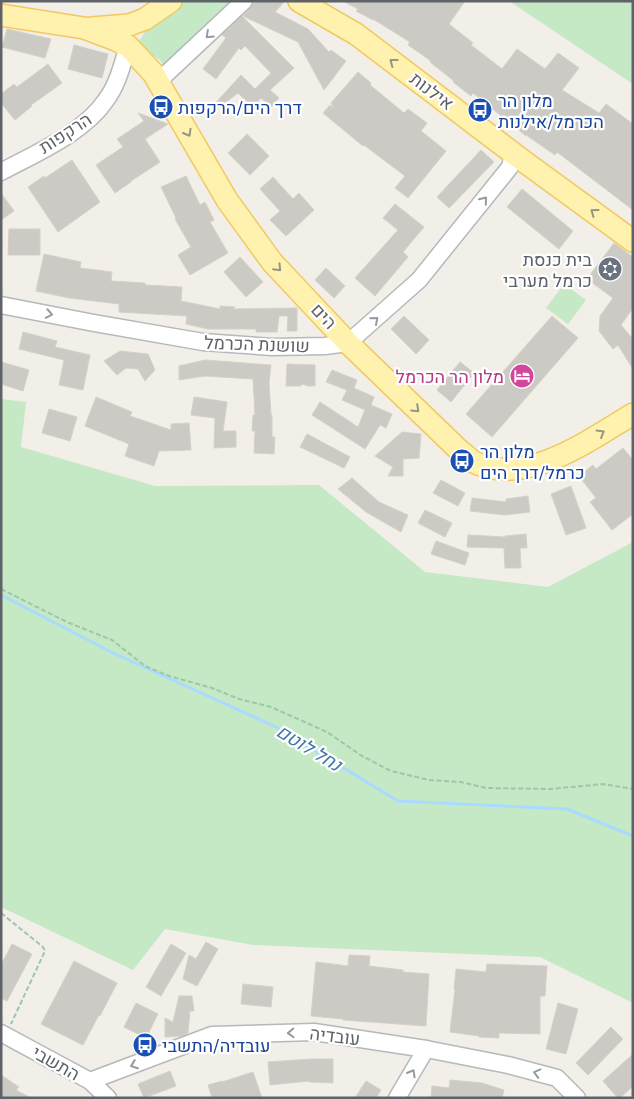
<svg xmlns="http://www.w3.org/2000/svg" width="634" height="1099" viewBox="0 0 634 1099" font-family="'Roboto Condensed',Heebo,sans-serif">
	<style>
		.green { fill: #c5e8c5 }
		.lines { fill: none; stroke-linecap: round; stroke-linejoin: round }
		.stream { stroke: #aadaff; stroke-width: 3 }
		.building { fill: #cccac5; stroke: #d6d1c6 }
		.minor-casing { stroke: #b5b8bc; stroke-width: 19 }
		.major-casing { stroke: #f2c960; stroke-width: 24 }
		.path { stroke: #9cc7a9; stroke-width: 2; stroke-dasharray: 5 2.5; stroke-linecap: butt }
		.minor { stroke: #fff; stroke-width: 16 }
		.major { stroke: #fff2af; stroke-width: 21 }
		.oneway { stroke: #979a9d }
		.oneway2 { stroke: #979581 }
		.labels { text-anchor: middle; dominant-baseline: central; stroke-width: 4.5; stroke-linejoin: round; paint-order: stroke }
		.street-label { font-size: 18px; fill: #5f6368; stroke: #fff }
		.transit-label { font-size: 18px; fill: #164399; stroke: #fff; text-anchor: start }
		.worship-label { font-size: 18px; fill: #5b616d; stroke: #fff; text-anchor: end }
		.hotel-label { font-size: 18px; fill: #b23c85; stroke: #fff; text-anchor: end }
		.water-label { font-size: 19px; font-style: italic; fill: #4174aa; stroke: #fff }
	</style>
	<rect width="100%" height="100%" fill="#f1efe8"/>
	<g class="green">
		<path d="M 186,1 L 232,1 L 164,67 L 160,60 L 137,45 L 144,33 L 156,21 Z"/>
		<path d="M 509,1 L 633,1 L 633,84 Z"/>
		<path d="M 564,284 L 586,300 L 568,324 L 546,308 Z"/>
		<path d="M 1,399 L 26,402 L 21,447 L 155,486 L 319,485 L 425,572 L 548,587 L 633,542 L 633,1003 L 540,957 L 253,945 L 165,929 L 133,970 L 1,907 Z"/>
	</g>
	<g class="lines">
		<path class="stream" d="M 1,595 L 113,653 L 276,727 L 398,801 L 567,809 L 633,836"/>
	</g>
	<g class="building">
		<path d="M 255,1 L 285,1 L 275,12 L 308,29 L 329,52 L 331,50 L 346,61 L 324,90 L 298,42 L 243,16 L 251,8 Z"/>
		<path d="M 343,1 L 465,1 L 449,24 L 473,43 L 471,45 L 502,69 L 517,49 L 545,69 L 558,53 L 579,68 L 562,90 L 599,113 L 606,104 L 633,124 L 633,210 L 557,152 L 555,155 L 526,135 L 526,136 L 473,93 L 471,96 L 453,82 L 454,81 L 430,62 L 431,61 L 408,45 L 410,42 L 373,19 L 373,20 L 356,11 L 358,9 Z"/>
		<path d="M 242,16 L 294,68 L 270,90 L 279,98 L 271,107 L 261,98 L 253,107 L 238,93 L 213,112 L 210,109 L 241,75 L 255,89 L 271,73 L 245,46 L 241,50 L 239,48 L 216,79 L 203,69 L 226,38 L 222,35 Z"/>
		<path d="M 7,29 L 51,39 L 45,58 L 2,47 Z"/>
		<path d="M 74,45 L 108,54 L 102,78 L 68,69 Z"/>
		<path d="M 48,64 L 62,83 L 31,105 L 32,106 L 15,120 L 1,103 L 1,94 L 14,84 L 17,87 Z"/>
		<path d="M 358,72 L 371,83 L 370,85 L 404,113 L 408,109 L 427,123 L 421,131 L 446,151 L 408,198 L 395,188 L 405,176 L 364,145 L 363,146 L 323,113 L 330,105 L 334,108 L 331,103 Z"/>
		<path d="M 138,113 L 168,124 L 145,139 L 160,162 L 131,181 L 131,182 L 115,193 L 96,165 L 123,147 L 117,139 L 144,121 Z"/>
		<path d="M 247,134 L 269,156 L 250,175 L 228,153 Z"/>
		<path d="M 481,150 L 494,162 L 449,208 L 437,197 Z"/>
		<path d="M 72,160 L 100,202 L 58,232 L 28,187 L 44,176 L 45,178 Z"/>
		<path d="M 186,176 L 200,205 L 205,202 L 214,220 L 210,222 L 228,253 L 190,275 L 178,255 L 191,247 L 175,219 L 176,218 L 161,187 Z"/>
		<path d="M 273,177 L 293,199 L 299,193 L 314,210 L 286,236 L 270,220 L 280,211 L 260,189 Z"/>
		<path d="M 522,189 L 573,231 L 559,249 L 507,207 Z"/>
		<path d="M 1,193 L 14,211 L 1,220 Z"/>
		<path d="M 395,204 L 424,227 L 403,252 L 408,257 L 375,296 L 355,278 L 398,230 L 383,218 Z"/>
		<path d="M 9,229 L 40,229 L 40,255 L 8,255 Z"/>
		<path d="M 614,243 L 633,257 L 633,308 L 621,325 L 633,339 L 633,369 L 618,345 L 613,349 L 599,331 L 600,316 L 613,298 L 587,279 Z"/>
		<path d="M 44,254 L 81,262 L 80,268 L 112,272 L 111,281 L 145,283 L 145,285 L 182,287 L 181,301 L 220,309 L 220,306 L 235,307 L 233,309 L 297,308 L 297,331 L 287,331 L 288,316 L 279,316 L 277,332 L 256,332 L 256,329 L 208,329 L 186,324 L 187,316 L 119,312 L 119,304 L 69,298 L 36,291 Z"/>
		<path d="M 240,257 L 263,282 L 246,297 L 224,272 Z"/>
		<path d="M 326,268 L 345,286 L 334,298 L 315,280 Z"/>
		<path d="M 404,316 L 429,340 L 416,354 L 391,329 Z"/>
		<path d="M 552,316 L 578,338 L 492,437 L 466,414 Z"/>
		<path d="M 23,332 L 57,341 L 55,347 L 90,355 L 83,390 L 59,385 L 64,360 L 19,349 Z"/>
		<path d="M 120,351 L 148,354 L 155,370 L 145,381 L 138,369 L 126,368 L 117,375 L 104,361 Z"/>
		<path d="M 205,360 L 271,365 L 269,383 L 271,415 L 272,415 L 272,437 L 275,437 L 274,454 L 254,453 L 255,431 L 252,431 L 253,415 L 255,415 L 253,379 L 205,376 L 179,380 L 179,366 Z"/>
		<path d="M 1,362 L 29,370 L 23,391 L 1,384 Z"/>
		<path d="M 460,362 L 474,373 L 451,402 L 437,390 Z"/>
		<path d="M 287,364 L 315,365 L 315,386 L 308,386 L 302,384 L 301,386 L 286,386 Z"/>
		<path d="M 332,370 L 357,380 L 354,388 L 374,397 L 371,405 L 392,414 L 386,428 L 380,425 L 365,449 L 312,415 L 320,402 L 358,427 L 365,410 L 342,400 L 347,390 L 326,382 Z"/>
		<path d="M 96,397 L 132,412 L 130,416 L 171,430 L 171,424 L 189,423 L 191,450 L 159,451 L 154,466 L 125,456 L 129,444 L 85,426 Z"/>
		<path d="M 194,397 L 227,402 L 223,431 L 236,431 L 236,447 L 214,448 L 215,418 L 191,415 Z"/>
		<path d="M 49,409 L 77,417 L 70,441 L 42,433 Z"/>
		<path d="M 402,432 L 421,434 L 419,458 L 403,459 L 403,476 L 388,476 L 393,467 L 375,456 Z"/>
		<path d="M 307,434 L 350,457 L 344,468 L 300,447 Z"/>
		<path d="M 623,448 L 633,460 L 633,514 L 612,530 L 590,502 L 596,498 L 579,476 L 593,465 L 596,469 Z"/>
		<path d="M 352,478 L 379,502 L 408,515 L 401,532 L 366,512 L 338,489 Z"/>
		<path d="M 441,480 L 465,493 L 458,506 L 433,493 Z"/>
		<path d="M 571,486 L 586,528 L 566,535 L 551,494 Z"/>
		<path d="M 528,496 L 530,512 L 505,515 L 470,511 L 472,498 L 506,502 L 506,499 Z"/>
		<path d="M 425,510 L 452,523 L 445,537 L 418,523 Z"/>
		<path d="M 526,534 L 527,548 L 520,548 L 521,568 L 505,568 L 504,548 L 467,547 L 468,535 L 505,537 L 505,536 Z"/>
		<path d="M 436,541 L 469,553 L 465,565 L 431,554 Z"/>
		<path d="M 206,942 L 218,949 L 197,986 L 183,979 L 189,955 L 196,959 Z"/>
		<path d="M 12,944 L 32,954 L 7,1001 L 1,998 L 1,965 Z"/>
		<path d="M 171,944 L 186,953 L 161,996 L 146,987 Z"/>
		<path d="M 349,955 L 370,956 L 369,966 L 403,970 L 403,972 L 429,974 L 426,1026 L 343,1020 L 343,1019 L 311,1016 L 316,962 L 348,966 Z"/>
		<path d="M 74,961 L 117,983 L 100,1016 L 99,1015 L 83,1045 L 41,1024 Z"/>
		<path d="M 487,964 L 547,966 L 545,996 L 540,996 L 540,1034 L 499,1033 L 499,1038 L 479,1037 L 479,1036 L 450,1032 L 455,989 L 454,989 L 456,969 L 486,972 Z"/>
		<path d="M 243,984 L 273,987 L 271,1007 L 241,1004 Z"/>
		<path d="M 179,996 L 192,996 L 194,1011 L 190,1011 L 188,1033 L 182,1036 L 165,1037 L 165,1018 L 173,1022 Z"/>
		<path d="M 136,1003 L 158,1014 L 146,1038 L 124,1027 Z"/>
		<path d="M 558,1003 L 578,1009 L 566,1054 L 546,1049 Z"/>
		<path d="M 611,1027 L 623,1039 L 588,1075 L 576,1063 Z"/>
		<path d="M 633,1054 L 633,1086 L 620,1098 L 618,1098 L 603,1081 Z"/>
		<path d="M 311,1059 L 333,1059 L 333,1083 L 309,1082 L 309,1081 L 270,1085 L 268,1062 Z"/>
		<path d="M 170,1071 L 176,1086 L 144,1098 L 138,1084 Z"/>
		<path d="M 253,1072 L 262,1098 L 212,1098 L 208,1085 L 222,1081 L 222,1082 Z"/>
		<path d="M 1,1075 L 19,1087 L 16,1090 L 31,1098 L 1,1098 Z"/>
		<path d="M 450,1080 L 482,1083 L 504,1090 L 502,1098 L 431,1098 L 432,1086 L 449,1088 Z"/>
		<path d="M 366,1081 L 381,1090 L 376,1098 L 355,1098 Z"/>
	</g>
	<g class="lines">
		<defs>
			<g id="minor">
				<path d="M 160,86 L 162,80 L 165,75 L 244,1"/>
				<path d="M 1,172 C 36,153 84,133 106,100 C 118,84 122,65 128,46"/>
				<path d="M 1,305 L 94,323 L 203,342 L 272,347 L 325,346 L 348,343 L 419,280 L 510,167 L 512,159 L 510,151"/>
				<path d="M 1,1033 L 90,1081 L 108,1098"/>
				<path d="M 90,1081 L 212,1035 L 314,1032 L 426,1049 L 508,1065 L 557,1078 L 577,1098"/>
				<path d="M 397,1098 L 426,1049"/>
			</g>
			<g id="major">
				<path d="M 299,1 L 356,34 L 522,160 L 633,241"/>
				<path d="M 1,15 L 84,28 L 116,40 L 128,46 L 153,73 L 227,200 L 272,262 L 348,343 L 460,451 C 466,455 472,462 478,464 C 529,485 591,439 633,414"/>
				<path d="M 92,28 L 129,25 L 145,19 L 171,1"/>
			</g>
		</defs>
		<use href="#minor" class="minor-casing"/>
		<use href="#major" class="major-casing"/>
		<g class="path">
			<path d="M 1,589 L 67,622 L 112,640 L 145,666 L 169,676 L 212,688 L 239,699 L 271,707 L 327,732 L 362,756 L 391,771 L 429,780 L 461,782 L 486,788 L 551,789 L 603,784 L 633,789"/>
			<path d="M 1,913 L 43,947 L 45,951 L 11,1024"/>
		</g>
		<use href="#minor" class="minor"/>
		<use href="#major" class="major"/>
	</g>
	<defs><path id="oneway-chevron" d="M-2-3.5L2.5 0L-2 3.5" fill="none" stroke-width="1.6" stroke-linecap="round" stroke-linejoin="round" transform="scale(1.25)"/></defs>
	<g class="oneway">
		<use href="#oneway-chevron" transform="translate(209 35) rotate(137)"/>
		<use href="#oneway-chevron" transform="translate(484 200) rotate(-51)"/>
		<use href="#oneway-chevron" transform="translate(49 314) rotate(11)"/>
		<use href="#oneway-chevron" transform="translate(375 320) rotate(-41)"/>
		<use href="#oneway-chevron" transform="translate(291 1033) rotate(178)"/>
		<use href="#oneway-chevron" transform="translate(134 1065) rotate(159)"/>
		<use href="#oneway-chevron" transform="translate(412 1073) rotate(-60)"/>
		<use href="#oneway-chevron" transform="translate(537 1073) rotate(-165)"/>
	</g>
	<g class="oneway2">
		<use href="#oneway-chevron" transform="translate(393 62) rotate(-143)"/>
		<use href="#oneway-chevron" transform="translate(188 133) rotate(60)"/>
		<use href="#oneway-chevron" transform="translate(594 212) rotate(-144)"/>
		<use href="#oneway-chevron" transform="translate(278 268) rotate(47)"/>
		<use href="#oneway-chevron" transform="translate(416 409) rotate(44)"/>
		<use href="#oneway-chevron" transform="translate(601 433) rotate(-31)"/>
	</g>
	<defs>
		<symbol id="bus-disc" viewBox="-11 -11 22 22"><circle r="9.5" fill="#1a4fb4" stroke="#fff"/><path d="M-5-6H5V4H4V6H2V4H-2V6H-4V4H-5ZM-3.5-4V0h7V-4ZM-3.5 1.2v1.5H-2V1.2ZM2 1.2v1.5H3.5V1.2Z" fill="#fff"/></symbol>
		<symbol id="synagogue-disc" viewBox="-11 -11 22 22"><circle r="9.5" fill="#6b7280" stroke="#fff"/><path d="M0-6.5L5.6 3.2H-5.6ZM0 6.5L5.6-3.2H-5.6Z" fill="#fff"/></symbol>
		<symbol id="hotel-disc" viewBox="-11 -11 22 22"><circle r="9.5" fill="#d1479c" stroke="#fff"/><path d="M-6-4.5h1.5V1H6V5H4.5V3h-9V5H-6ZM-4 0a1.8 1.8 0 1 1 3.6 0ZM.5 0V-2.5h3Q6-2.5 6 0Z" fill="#fff"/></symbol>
	</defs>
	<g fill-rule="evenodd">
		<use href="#bus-disc" x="147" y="93" width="28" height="28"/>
		<use href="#bus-disc" x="466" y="96" width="28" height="28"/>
		<use href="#synagogue-disc" x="596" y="255" width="28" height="28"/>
		<use href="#hotel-disc" x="508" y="362" width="28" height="28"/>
		<use href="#bus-disc" x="448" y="447" width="28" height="28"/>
		<use href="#bus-disc" x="131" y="1031" width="28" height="28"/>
	</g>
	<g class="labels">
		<g class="street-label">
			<text transform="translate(432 91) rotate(37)">אילנות</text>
			<text transform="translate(65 133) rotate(-33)">הרקפות</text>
			<text transform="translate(324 316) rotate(47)">הים</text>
			<text transform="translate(257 344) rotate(2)">שושנת הכרמל</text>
			<text transform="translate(335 1036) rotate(7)">עובדיה</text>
			<text transform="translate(56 1063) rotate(29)">התשבי</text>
		</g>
		<g class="transit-label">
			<text x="498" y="100">מלון הר<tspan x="498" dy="21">הכרמל/אילנות</tspan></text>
			<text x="178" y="107">דרך הים/הרקפות</text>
			<text x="480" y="451">מלון הר<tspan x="480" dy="21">כרמל/דרך הים</tspan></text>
			<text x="162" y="1045">עובדיה/התשבי</text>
		</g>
		<g class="worship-label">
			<text x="592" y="259">בית כנסת<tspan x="592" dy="21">כרמל מערבי</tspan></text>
		</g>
		<g class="hotel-label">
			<text x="504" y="376">מלון הר הכרמל</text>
		</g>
		<g class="water-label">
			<text transform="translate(309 748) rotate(31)">נחל לוטם</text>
		</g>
	</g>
	<rect width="634" height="1099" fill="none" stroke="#5f6368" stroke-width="5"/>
</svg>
